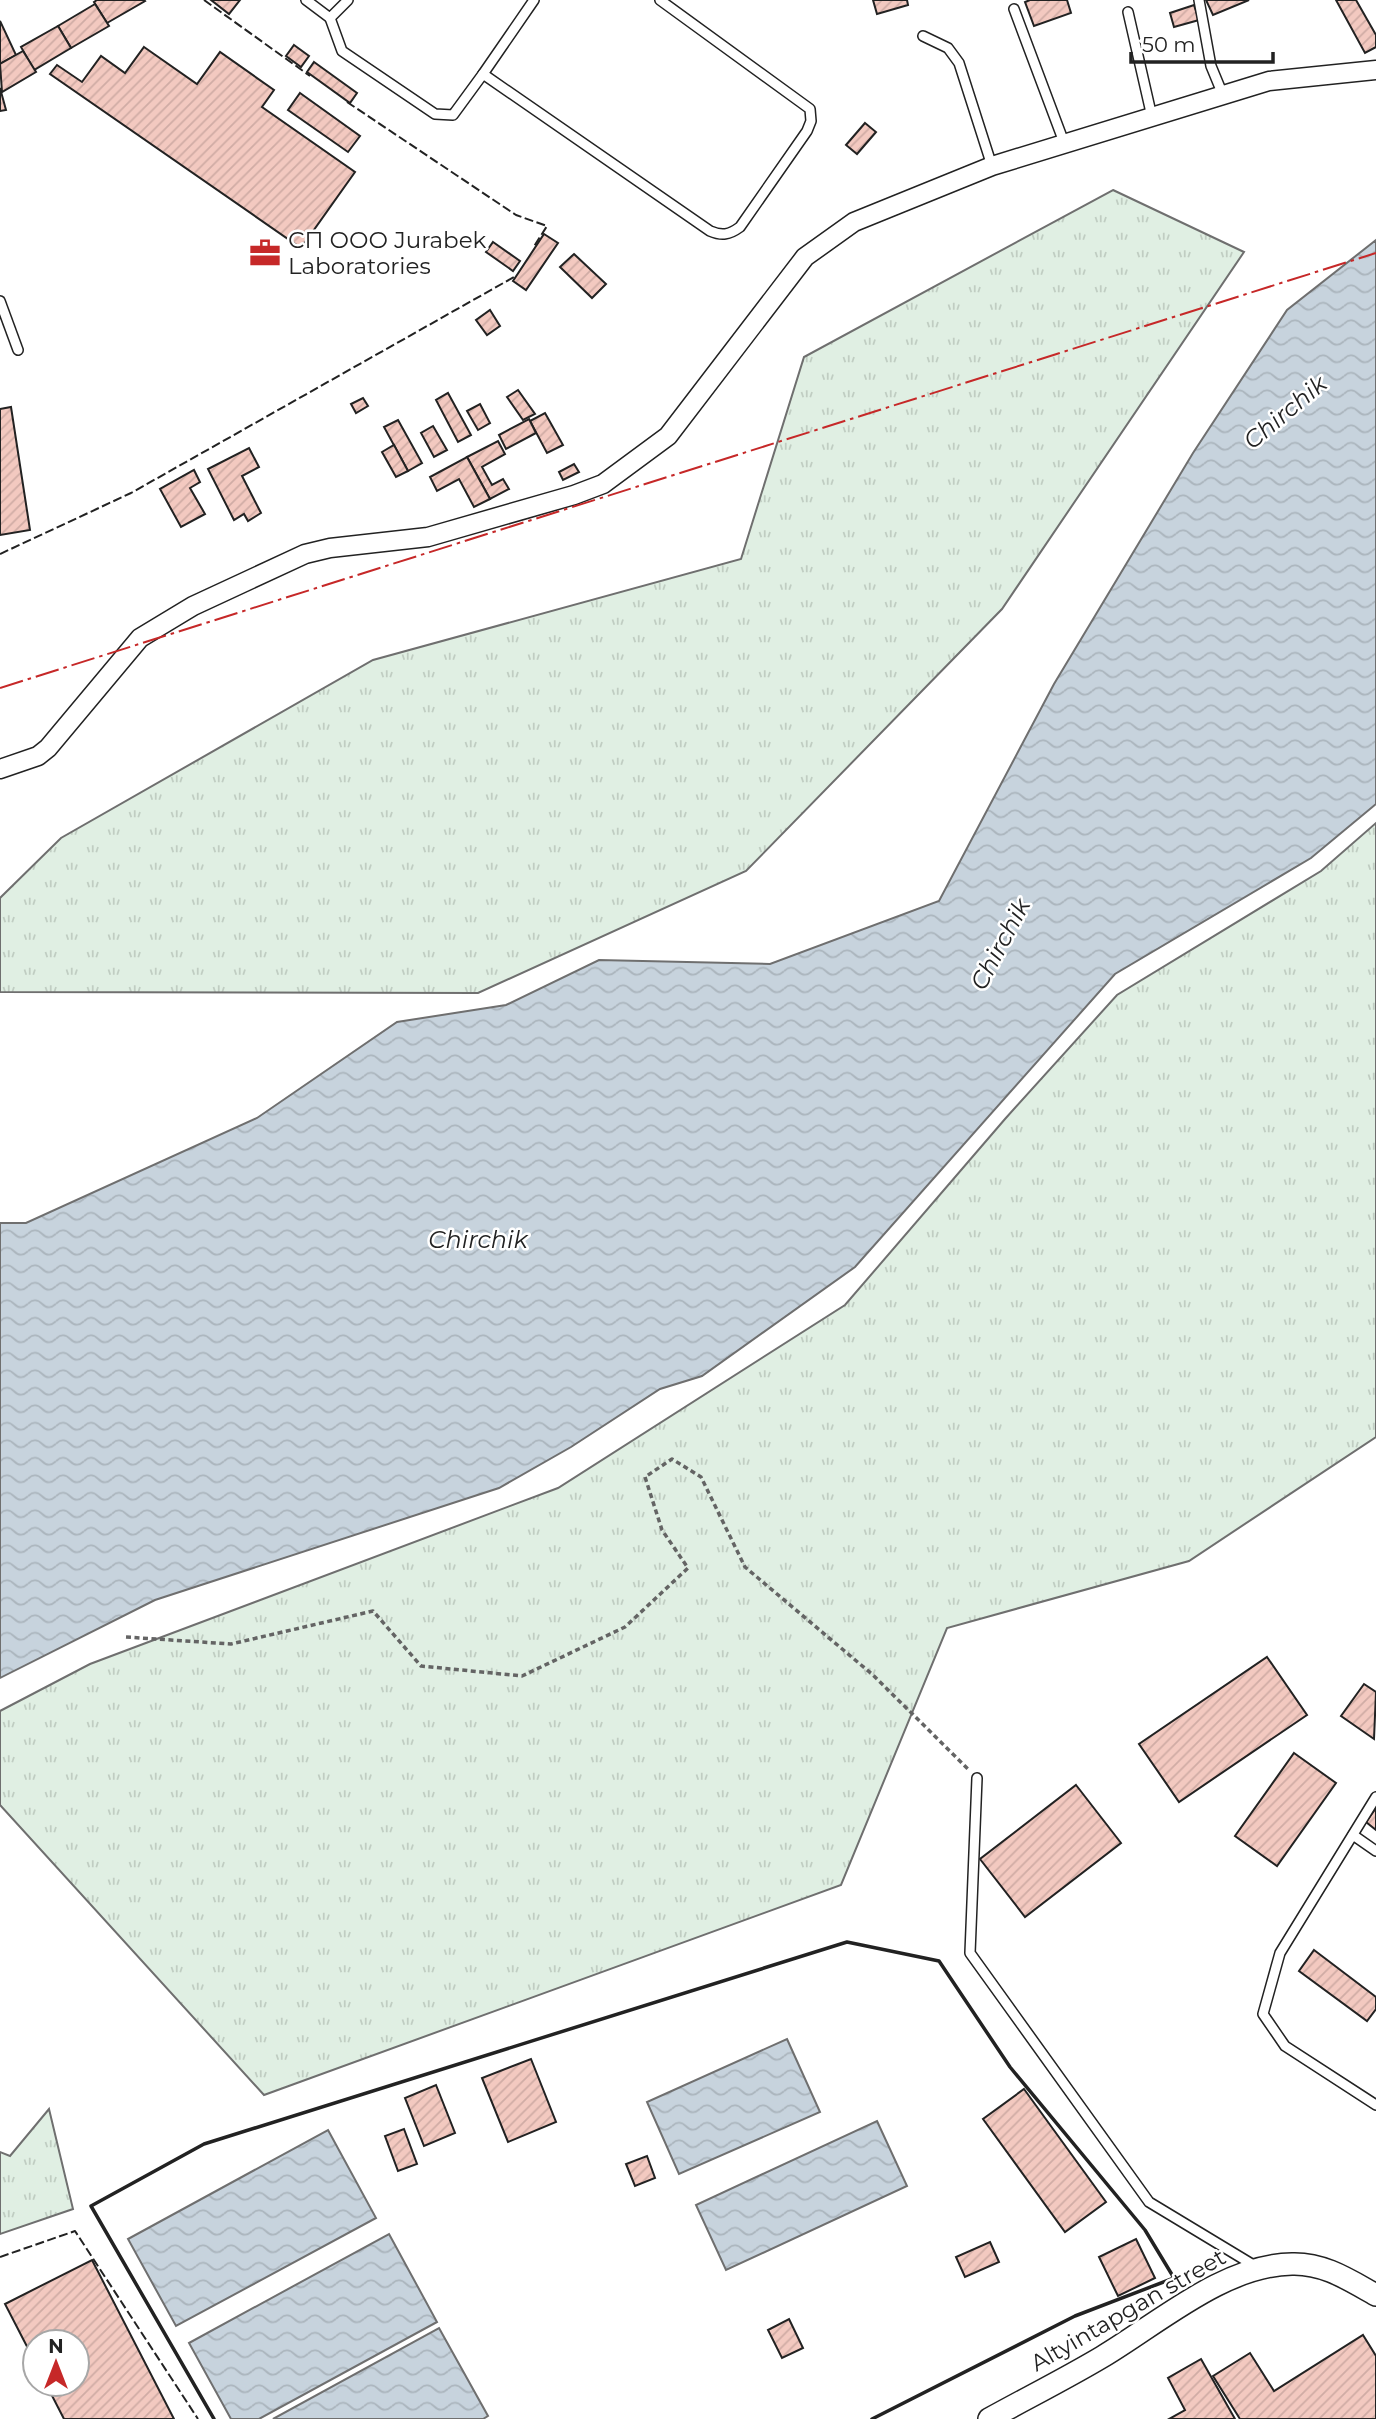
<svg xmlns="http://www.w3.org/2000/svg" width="1376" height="2419" viewBox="0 0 1376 2419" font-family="Montserrat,sans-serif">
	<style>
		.grass { fill: url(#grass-tufts); stroke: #6f6f6f; stroke-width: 2 }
		.water { fill: url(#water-waves); stroke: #6f6f6f; stroke-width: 2 }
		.building { fill: url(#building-hatch); stroke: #222; stroke-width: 2 }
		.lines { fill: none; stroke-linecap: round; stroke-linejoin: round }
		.service-casing { stroke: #222; stroke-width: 12 }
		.minor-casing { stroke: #222; stroke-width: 21 }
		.tertiary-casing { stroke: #222; stroke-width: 24 }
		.path { stroke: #646464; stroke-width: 3.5; stroke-dasharray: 5 3.5; stroke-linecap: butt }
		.service { stroke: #fff; stroke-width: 9 }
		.minor { stroke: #fff; stroke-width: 18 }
		.tertiary { stroke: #fff; stroke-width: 21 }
		.fence { stroke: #222; stroke-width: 2; stroke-dasharray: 9 3.5; stroke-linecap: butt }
		.wall { stroke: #222; stroke-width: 3.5 }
		.power { stroke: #c62828; stroke-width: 2; stroke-dasharray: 24 5 3.5 5; stroke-linecap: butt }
		.labels { text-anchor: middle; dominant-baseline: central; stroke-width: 5; stroke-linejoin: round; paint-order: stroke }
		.poi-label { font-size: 23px; fill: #222; stroke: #fff; text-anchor: start }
		.street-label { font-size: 23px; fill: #222; stroke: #fff }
		.water-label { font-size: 24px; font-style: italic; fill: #222; stroke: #fff }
	</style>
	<defs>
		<pattern id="grass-tufts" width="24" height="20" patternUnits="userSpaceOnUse" patternTransform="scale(1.75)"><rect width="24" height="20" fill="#e0efe3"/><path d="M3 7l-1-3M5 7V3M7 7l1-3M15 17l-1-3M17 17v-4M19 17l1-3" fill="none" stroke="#c0cdc2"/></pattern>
		<pattern id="water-waves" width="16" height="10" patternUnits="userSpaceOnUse" patternTransform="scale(1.75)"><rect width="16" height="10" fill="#c7d3dd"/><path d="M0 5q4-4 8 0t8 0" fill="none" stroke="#abb5bd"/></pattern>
		<pattern id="building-hatch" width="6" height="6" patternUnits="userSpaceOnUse" patternTransform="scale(1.75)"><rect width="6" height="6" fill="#f3c9c0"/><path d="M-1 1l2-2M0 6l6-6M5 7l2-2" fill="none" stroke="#d0aca5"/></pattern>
	</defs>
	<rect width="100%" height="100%" fill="#fff"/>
	<g class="grass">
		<path d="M 1113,190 L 1244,252 L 1002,609 L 746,871 L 478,993 L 0,992 L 0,898 L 61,838 L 373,660 L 741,559 L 804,357 Z"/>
		<path d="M 1376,823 L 1376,1437 L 1189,1561 L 947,1628 L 841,1885 L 264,2095 L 0,1805 L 0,1711 L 90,1664 L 558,1488 L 845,1305 L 1005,1119 L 1117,995 L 1321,871 Z"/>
		<path d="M 49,2109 L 73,2209 L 0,2234 L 0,2152 L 10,2156 Z"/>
	</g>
	<g class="water">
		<path d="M 1376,240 L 1376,804 L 1311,858 L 1115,974 L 855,1267 L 702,1376 L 660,1389 L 571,1447 L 499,1488 L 155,1600 L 0,1678 L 0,1223 L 26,1223 L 257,1118 L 397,1022 L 506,1005 L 599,960 L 770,964 L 939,901 L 1054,684 L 1193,453 L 1287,310 Z"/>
		<path d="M 787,2039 L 820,2112 L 679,2174 L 647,2102 Z"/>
		<path d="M 877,2121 L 907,2186 L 726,2270 L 696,2205 Z"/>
		<path d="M 328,2130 L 376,2218 L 176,2326 L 128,2239 Z"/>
		<path d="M 389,2234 L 437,2322 L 259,2419 L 231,2419 L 189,2343 Z"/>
		<path d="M 439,2328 L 488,2416 L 483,2419 L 273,2419 Z"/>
	</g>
	<g class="building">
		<path d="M 97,0 L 144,0 L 145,1 L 107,23 L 94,2 Z"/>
		<path d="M 211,0 L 240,0 L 229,14 Z"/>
		<path d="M 873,0 L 907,0 L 908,5 L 877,14 Z"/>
		<path d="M 1030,0 L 1067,0 L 1071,13 L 1034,26 L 1025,2 Z"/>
		<path d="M 1206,0 L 1249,0 L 1213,15 Z"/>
		<path d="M 1336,0 L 1356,0 L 1376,35 L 1376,47 L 1365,53 Z"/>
		<path d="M 95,4 L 109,26 L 71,48 L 58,26 Z"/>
		<path d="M 1194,5 L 1199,20 L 1174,27 L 1170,13 Z"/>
		<path d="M 0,21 L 16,55 L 0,64 Z"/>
		<path d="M 58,26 L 71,48 L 34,70 L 21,47 Z"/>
		<path d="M 294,45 L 309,56 L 301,67 L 286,56 Z"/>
		<path d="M 144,47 L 197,84 L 220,52 L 274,90 L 262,107 L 355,172 L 301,248 L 50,74 L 57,65 L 82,82 L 101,56 L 125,73 Z"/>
		<path d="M 23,51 L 36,72 L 2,92 L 0,64 Z"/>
		<path d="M 314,62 L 357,93 L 350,103 L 307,72 Z"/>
		<path d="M 0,88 L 6,110 L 0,111 Z"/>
		<path d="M 300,93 L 360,136 L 348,152 L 288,110 Z"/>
		<path d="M 865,123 L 876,132 L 857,154 L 846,145 Z"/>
		<path d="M 544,234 L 558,243 L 526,290 L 513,281 Z"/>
		<path d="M 493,242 L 520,261 L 513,271 L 486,252 Z"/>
		<path d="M 574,254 L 606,284 L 592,298 L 560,267 Z"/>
		<path d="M 490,310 L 500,326 L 487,335 L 476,320 Z"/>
		<path d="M 518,390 L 535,414 L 523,420 L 507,397 Z"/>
		<path d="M 448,393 L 471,435 L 458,442 L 436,400 Z"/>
		<path d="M 363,398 L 368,406 L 356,413 L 351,404 Z"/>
		<path d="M 480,404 L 490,423 L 478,430 L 467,411 Z"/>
		<path d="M 11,407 L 30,530 L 0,535 L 0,409 Z"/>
		<path d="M 545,413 L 563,445 L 547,453 L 530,421 Z"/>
		<path d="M 529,419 L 536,433 L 506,449 L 499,435 Z"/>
		<path d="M 398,420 L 422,463 L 408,471 L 384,427 Z"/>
		<path d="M 433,426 L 447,450 L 434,457 L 421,433 Z"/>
		<path d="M 498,441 L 505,454 L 482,467 L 492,485 L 503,479 L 509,489 L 490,499 L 467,457 Z"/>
		<path d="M 394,445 L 408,471 L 396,477 L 382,452 Z"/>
		<path d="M 249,448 L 259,467 L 242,476 L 261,513 L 248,521 L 244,514 L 234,520 L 208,469 Z"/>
		<path d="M 467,457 L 490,499 L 474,507 L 459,479 L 437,491 L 430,477 Z"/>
		<path d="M 574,464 L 579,472 L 563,480 L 559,472 Z"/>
		<path d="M 194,470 L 200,482 L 190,488 L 205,514 L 181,527 L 160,489 Z"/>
		<path d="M 1267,1657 L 1307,1715 L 1179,1802 L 1139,1744 Z"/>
		<path d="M 1364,1684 L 1376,1692 L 1374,1739 L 1341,1716 Z"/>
		<path d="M 1294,1753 L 1336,1783 L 1277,1866 L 1235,1836 Z"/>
		<path d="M 1076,1785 L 1121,1843 L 1025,1917 L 980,1859 Z"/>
		<path d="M 1376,1808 L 1376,1830 L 1366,1822 Z"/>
		<path d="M 1314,1950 L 1376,1997 L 1376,2009 L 1367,2021 L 1299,1971 Z"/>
		<path d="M 531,2059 L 556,2122 L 508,2142 L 482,2078 Z"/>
		<path d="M 436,2085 L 455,2133 L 424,2146 L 405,2098 Z"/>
		<path d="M 1024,2089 L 1106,2202 L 1065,2232 L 983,2119 Z"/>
		<path d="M 404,2129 L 417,2164 L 398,2171 L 385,2136 Z"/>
		<path d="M 647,2156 L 655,2178 L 635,2186 L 626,2164 Z"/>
		<path d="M 1136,2239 L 1155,2278 L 1118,2296 L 1099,2257 Z"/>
		<path d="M 990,2242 L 999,2262 L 965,2277 L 956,2257 Z"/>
		<path d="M 92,2260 L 174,2419 L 64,2419 L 46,2384 L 77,2384 L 77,2342 L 35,2342 L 35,2362 L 5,2304 Z"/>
		<path d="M 789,2319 L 803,2348 L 782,2358 L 768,2330 Z"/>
		<path d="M 1363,2335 L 1376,2356 L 1376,2419 L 1240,2419 L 1213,2376 L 1250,2353 L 1274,2391 Z"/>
		<path d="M 1201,2359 L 1235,2419 L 1169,2419 L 1185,2410 L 1168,2378 Z"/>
	</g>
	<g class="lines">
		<defs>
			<g id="service">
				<path d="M 306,0 L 330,18 L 348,0"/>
				<path d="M 534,0 L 483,74 L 710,231 C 722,236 729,235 740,227 L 807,131 L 811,121 L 810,109 L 660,0"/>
				<path d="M 1199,0 L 1211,66 L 1223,95"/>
				<path d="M 1014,9 L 1065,145"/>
				<path d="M 1128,12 L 1152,117"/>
				<path d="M 330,18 L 342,51 L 435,114 L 453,115 L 483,74"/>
				<path d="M 923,36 L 948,48 L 959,63 L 992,166"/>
				<path d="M 0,301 L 18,350"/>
				<path d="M 977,1778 L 970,1953 L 1149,2202 L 1255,2266"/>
				<path d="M 1376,1797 L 1280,1953 L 1263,2014 L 1285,2046 L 1376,2105"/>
				<path d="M 1353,1835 L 1376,1851"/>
			</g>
			<path id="minor" d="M 0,769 L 38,756 L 48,748 L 140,638 L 193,606 L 305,554 L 330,548 L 428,537 L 574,495 L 603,484 L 668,436 L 805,257 L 854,222 L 992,166 L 1269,81 L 1376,70"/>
			<path id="tertiary" d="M 989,2419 C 1027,2398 1065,2379 1102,2357 C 1159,2323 1224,2265 1292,2264 C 1324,2263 1349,2280 1376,2295"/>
		</defs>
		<use href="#service" class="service-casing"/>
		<use href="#minor" class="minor-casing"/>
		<use href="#tertiary" class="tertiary-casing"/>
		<path class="path" d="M 126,1637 L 231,1644 L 373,1611 L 421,1666 L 522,1676 L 625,1627 L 688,1568 L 662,1530 L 645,1477 L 672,1459 L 701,1477 L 745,1567 L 873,1675 L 968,1769"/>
		<use href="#service" class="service"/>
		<use href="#minor" class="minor"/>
		<use href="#tertiary" class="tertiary"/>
		<g class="fence">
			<path d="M 204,0 L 310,76"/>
			<path d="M 347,102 L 516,215 L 547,226 L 533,248"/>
			<path d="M 0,554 L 131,493 L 514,277"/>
			<path d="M 0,2257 L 75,2231 L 198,2419"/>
		</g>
		<path class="wall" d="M 214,2419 L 91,2206 L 204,2144 L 847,1942 L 939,1961 L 1010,2067 L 1145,2230 L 1174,2278 L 1075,2316 L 872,2419"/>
		<path class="power" d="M 0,688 L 1376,253"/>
	</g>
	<defs>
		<symbol id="office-bare" viewBox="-9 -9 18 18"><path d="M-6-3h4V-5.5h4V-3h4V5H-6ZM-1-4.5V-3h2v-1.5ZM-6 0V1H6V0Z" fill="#c62828" stroke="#fff" stroke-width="2.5" paint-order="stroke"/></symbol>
	</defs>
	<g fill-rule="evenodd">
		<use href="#office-bare" x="243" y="231" width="44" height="44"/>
	</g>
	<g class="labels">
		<g class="poi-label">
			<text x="288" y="240">СП ООО Jurabek<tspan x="288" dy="26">Laboratories</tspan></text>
		</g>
		<g class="street-label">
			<text transform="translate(1128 2310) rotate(-30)">Altyintapgan street</text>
		</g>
		<g class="water-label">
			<text transform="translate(1285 412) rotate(-40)">Chirchik</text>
			<text transform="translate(1000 944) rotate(-62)">Chirchik</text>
			<text x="478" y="1239">Chirchik</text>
		</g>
	</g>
	<g transform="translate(56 2363)"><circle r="33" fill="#ffffff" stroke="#a7a7a7" stroke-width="2"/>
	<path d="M0-5L12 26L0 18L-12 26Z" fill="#c62828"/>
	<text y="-10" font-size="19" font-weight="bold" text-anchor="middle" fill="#222222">N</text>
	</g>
	<path d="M1131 52v10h142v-10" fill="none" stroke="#222222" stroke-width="3.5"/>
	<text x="1142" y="52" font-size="21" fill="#222222" stroke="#ffffff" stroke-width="5" paint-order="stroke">50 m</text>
</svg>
